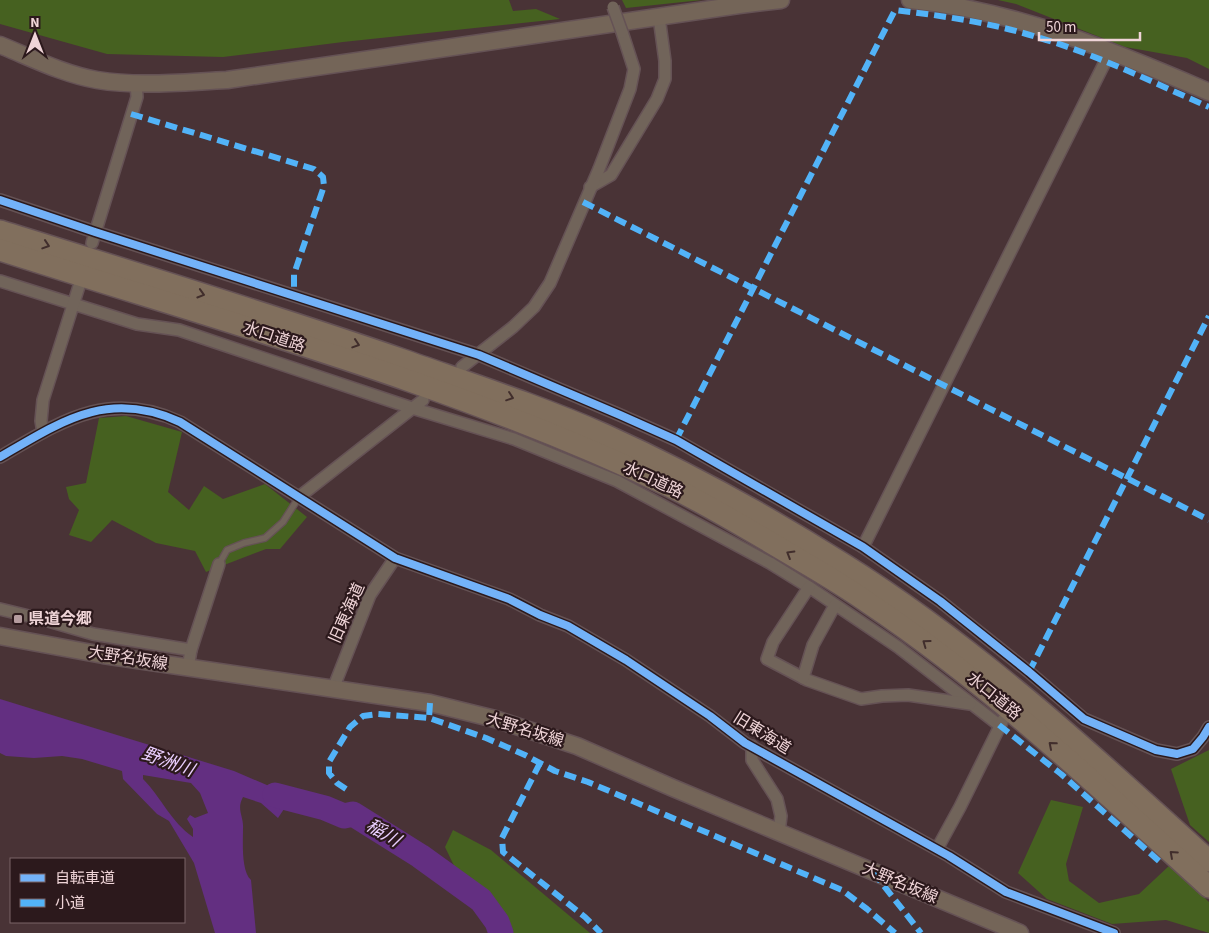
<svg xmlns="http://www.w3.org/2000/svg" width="1209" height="933" viewBox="0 0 1209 933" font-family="'Source Sans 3','Noto Sans JP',sans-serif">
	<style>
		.green { fill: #466120 }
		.water { fill: #632f81; fill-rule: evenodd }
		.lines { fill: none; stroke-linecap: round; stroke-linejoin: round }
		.river { stroke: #632f81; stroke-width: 25 }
		.lane-casing { stroke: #655255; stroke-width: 8 }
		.street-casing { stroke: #655255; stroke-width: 14 }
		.secondary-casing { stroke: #655255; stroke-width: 19 }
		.highway-casing { stroke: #655255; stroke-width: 24 }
		.lane { stroke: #71645a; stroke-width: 5.5 }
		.street { stroke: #71645a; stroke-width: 11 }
		.secondary { stroke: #746558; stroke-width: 16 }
		.highway { stroke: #816f5d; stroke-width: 21 }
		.street-bridge-casing { stroke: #655255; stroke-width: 14; stroke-linecap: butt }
		.street-bridge { stroke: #71645a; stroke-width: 11 }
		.quiet { stroke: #52b3f8; stroke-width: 6; stroke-dasharray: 12 6; stroke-linecap: butt }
		.cycleway-casing { stroke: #2c191c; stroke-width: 11 }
		.cycleway { stroke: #73b2f8; stroke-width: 8 }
		.oneway { stroke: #412e2c }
		.poi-dot { fill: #b59c9f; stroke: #2c191c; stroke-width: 2 }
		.labels { text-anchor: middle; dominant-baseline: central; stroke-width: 4.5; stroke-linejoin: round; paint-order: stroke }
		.street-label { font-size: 16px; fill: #efd4d7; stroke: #2c191c }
		.poi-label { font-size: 16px; font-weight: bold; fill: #efd4d7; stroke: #2c191c; text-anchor: start }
		.water-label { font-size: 18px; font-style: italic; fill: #eacfff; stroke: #2c191c }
	</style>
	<rect width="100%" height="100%" fill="#493336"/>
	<g class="green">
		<path d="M 0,0 L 509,0 L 513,11 L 536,9 L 560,19 L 343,42 L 223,57 L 107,54 L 0,24 Z"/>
		<path d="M 622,0 L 702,0 L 626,8 Z"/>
		<path d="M 998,0 L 1209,0 L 1209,69 L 1187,58 L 1125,47 L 1016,4 Z"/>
		<path d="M 126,416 L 182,432 L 168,492 L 189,510 L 204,486 L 223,499 L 265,484 L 307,517 L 280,549 L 266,549 L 206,572 L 195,551 L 156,543 L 112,520 L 91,542 L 69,535 L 79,510 L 69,499 L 66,487 L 86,483 L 99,418 Z"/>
		<path d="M 1209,750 L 1209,842 L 1190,825 L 1171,769 Z"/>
		<path d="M 1051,800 L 1083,807 L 1066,864 L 1069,881 L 1099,903 L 1139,894 L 1170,865 L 1209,902 L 1209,933 L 1166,920 L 1112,924 L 1047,899 L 1018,873 Z"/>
		<path d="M 453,830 L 491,850 L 590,933 L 510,933 L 458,874 L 445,847 Z"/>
	</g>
	<path class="water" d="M 0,699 L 234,771 L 311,804 L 286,806 L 278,818 L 261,803 L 243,797 C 236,810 244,816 243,829 C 243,842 241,871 251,880 L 256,933 L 215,933 L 194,863 L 169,821 L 157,814 L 123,779 L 122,771 L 82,759 L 62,756 L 34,758 L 6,756 L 0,753 ZM 143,775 L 191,783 L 200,793 L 208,813 L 195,818 L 190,815 L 187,819 L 193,829 L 193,837 C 171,822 161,797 143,779 Z"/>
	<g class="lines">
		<path class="river" d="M 275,795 L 325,808 L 344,816 L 353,814 L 420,856 L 481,900 L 497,922 L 501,933"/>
		<defs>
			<path id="lane" d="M 219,564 L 227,550 L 244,543 L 265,538 L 283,522 L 299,497"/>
			<g id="street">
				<path d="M 590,187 L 611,175 L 657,99 L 665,79 L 665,61 L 659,17"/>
				<path d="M 0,200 L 95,232 L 479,355 L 620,415 L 676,440 L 863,547 L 940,601 L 1029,672 L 1084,719 L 1156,750 L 1177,754 L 1193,749 L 1203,737 L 1209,727"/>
				<path d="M 92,243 L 137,97 L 136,83"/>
				<path d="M 0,281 L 137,324 L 179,330 L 412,408 L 514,439 L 617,481 L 770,563 L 812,589 L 898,647 L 999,725"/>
				<path d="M 462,367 L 513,327 L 534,307 L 550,283 L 599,169 L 630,89 L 634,69 L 622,32"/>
				<path d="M 43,432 L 41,421 L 43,400 L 80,283"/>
				<path d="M 0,457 C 62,421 108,389 180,422 L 395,558 L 509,599 L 540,615 L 568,626 L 626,660 L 710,716 L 745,743 L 949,856 L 1006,892 L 1114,933"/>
				<path d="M 299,497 L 423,400"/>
				<path d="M 863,547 L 1110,52"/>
				<path d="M 809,587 L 773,642 L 767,659 L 807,680 L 861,699 L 882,696 L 908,695 L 970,704"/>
				<path d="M 0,609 L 45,620 L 93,634 L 191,650 L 188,668"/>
				<path d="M 191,650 L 219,564"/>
				<path d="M 803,678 L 813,645 L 835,605"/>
				<path d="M 333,689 L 370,595 L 395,558"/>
				<path d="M 752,746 L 752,760 L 777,799 L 781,816 L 779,832"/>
				<path d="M 937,849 L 960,807 L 1003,720"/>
			</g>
			<g id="secondary">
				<path d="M 910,0 C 1014,10 1114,51 1209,92"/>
				<path d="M 0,45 C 32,58 63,74 97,80 C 139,87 184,82 227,80 L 739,5 L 781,0"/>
				<path d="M 0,636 L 103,655 L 430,703 L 495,719 L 577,746 L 673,788 L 1020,933"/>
			</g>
			<g id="highway">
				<path d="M 0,231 C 135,273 270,314 403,360 C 471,384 539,406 605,435 C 687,472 767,516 843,564 C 976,647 1093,755 1209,861"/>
				<path d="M 0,250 C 224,322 456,384 669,486 C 706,504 743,526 778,547 C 808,565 839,582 867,602 C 991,685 1099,787 1209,887"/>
			</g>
		</defs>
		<use href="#lane" class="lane-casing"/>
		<use href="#street" class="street-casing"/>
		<use href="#secondary" class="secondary-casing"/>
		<use href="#highway" class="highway-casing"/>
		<use href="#lane" class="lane"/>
		<use href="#street" class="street"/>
		<use href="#secondary" class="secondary"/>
		<use href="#highway" class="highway"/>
		<defs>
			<path id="street-bridge" d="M 613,7 L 622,32"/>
		</defs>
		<use href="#street-bridge" class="street-bridge-casing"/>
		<use href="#street-bridge" class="street-bridge"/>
		<g class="quiet">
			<path d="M 131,114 L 314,169 L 323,177 L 324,186 L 294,274 L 294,295"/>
			<path d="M 583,202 L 1209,520"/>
			<path d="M 676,440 L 895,10 C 944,16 993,23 1040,38 C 1098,55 1154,83 1209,107"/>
			<path d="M 1029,672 L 1209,316"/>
			<path d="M 430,703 L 429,718 L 486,738 L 525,755 L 555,771 L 588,782 L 842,890 L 867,909 L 895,933"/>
			<path d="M 999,725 L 1061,774 L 1159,861"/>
			<path d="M 540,763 L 502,838 L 503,852 L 585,917 L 601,933"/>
			<path d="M 346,789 L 337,783 L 329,773 L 329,762 L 350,727 L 363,716 L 378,714 L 429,718"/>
			<path d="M 873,872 L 921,933"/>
		</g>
		<defs>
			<g id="cycleway">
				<path d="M 0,200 L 95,232 L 479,355 L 620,415 L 676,440 L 863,547 L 940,601 L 1029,672 L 1084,719 L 1156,750 L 1177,754 L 1193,749 L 1203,737 L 1209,727"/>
				<path d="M 0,457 C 62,421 108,389 180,422 L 395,558 L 509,599 L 540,615 L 568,626 L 626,660 L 710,716 L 745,743 L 949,856 L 1006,892 L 1114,933"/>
			</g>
		</defs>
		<use href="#cycleway" class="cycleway-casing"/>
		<use href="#cycleway" class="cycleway"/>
	</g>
	<defs><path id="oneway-chevron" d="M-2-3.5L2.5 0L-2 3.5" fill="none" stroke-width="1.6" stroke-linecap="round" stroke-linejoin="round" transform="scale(1.25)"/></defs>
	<g class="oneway">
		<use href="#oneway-chevron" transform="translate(46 245) rotate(18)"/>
		<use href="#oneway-chevron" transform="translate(201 294) rotate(17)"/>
		<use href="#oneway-chevron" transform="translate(356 344) rotate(18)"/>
		<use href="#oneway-chevron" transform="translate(510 397) rotate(19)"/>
		<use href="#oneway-chevron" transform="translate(790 554) rotate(-149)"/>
		<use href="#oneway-chevron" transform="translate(926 643) rotate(-144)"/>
		<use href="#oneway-chevron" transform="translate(1052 745) rotate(-139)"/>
		<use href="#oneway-chevron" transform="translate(1173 854) rotate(-138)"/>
	</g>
	<rect class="poi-dot" x="13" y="614" width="10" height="10" rx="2.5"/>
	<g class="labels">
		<g class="street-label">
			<text transform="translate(274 337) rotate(18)">水口道路</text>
			<text transform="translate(653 480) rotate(25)">水口道路</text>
			<text transform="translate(347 613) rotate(-66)">旧東海道</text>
			<text transform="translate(128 658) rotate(9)">大野名坂線</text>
			<text transform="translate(994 696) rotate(39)">水口道路</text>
			<text transform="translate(525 730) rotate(17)">大野名坂線</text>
			<text transform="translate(762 733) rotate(32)">旧東海道</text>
			<text transform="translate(900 883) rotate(23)">大野名坂線</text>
		</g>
		<g class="poi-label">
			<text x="28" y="619">県道今郷</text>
		</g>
		<g class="water-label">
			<text transform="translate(168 762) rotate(20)">野洲川</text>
			<text transform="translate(383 833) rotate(31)">稲川</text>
		</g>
	</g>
	<rect x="10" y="858" width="175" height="65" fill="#2c191c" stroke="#7a6467"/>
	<rect x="20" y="874" width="25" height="8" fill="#73b2f8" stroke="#7a6467"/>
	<text x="55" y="883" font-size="15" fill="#efd4d7">自転車道</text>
	<rect x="20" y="899" width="25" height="8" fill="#52b3f8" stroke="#7a6467"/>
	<text x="55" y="908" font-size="15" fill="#efd4d7">小道</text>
	<g transform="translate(35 35)" stroke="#2c191c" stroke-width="4" paint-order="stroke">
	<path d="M0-4L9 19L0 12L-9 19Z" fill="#efd4d7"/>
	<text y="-8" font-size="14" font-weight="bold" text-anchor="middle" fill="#efd4d7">N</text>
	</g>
	<path d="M1039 32v8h101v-8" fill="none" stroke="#efd4d7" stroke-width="2.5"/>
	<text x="1046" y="32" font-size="15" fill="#efd4d7" stroke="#2c191c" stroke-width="4" paint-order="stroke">50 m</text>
</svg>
